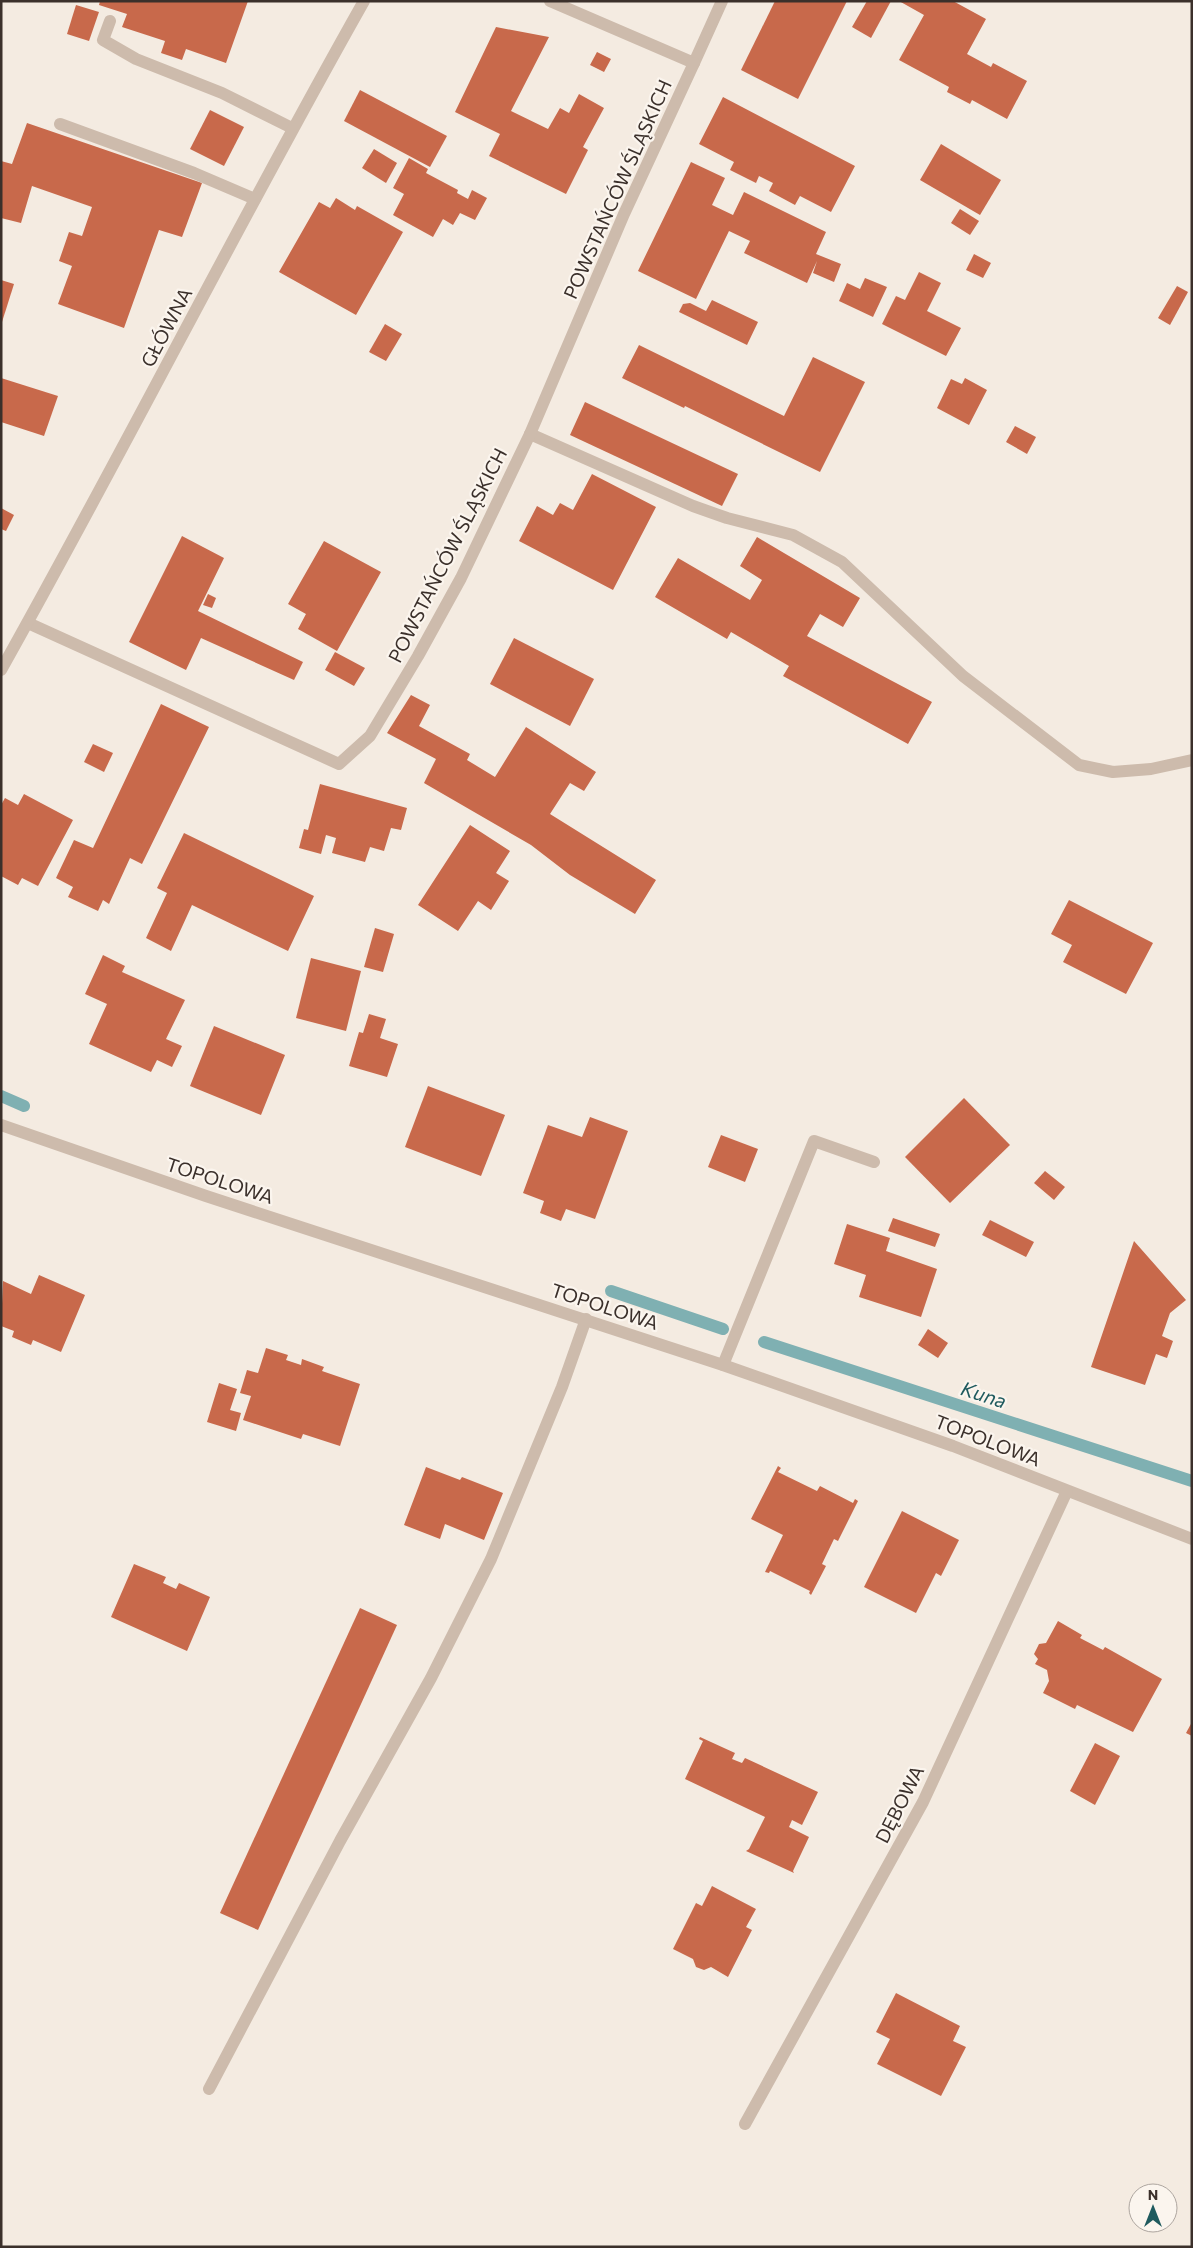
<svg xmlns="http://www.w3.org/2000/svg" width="1193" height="2248" viewBox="0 0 1193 2248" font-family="Commissioner,sans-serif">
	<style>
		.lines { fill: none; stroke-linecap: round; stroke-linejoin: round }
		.stream { stroke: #7fb0b2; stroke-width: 12 }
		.building { fill: #c8694b }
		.service { stroke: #cdbbac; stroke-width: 12 }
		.minor { stroke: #cdbbac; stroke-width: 12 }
		.tertiary { stroke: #cdbbac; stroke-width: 12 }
		.labels { text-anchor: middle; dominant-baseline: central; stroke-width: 4.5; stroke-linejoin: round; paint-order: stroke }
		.street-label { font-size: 19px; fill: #3b302b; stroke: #fbf5ee }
		.water-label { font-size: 20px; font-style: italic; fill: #1f5a5e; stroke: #fbf5ee }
	</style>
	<rect width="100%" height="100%" fill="#f4ebe1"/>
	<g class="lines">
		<g class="stream">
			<path d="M 1,1096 L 24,1106"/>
			<path d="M 611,1291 L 723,1329"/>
			<path d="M 764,1342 L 1192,1481"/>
		</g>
	</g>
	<g class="building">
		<path d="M 100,1 L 248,1 L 226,63 L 186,49 L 182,60 L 161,53 L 165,41 L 122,27 L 127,14 L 99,5 Z"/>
		<path d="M 775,1 L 847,1 L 798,99 L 741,70 Z"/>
		<path d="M 867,1 L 891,1 L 871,38 L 852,27 Z"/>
		<path d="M 899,1 L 953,1 L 986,19 L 967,54 L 991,67 L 993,63 L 1027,81 L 1007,119 L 972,100 L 970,104 L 947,92 L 949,87 L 899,60 L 924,15 Z"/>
		<path d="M 76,5 L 99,12 L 89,41 L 67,34 Z"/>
		<path d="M 496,27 L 549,37 L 511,111 L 548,129 L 560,108 L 569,113 L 579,94 L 604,108 L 583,147 L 588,150 L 566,194 L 489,156 L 500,134 L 455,112 Z"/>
		<path d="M 597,52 L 611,59 L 604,72 L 590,65 Z"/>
		<path d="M 360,90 L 447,136 L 430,167 L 344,121 Z"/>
		<path d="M 723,97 L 855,166 L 831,212 L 800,196 L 795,205 L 769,191 L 773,183 L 759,176 L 756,183 L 730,170 L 734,162 L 699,144 Z"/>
		<path d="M 210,110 L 244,127 L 224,166 L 190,149 Z"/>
		<path d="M 27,123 L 202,183 L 182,237 L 159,230 L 124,328 L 58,304 L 72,266 L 59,261 L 69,232 L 82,236 L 92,207 L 32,186 L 21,223 L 1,218 L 1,161 L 12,164 Z"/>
		<path d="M 941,144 L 1001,180 L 980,215 L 920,180 Z"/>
		<path d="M 374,149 L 397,163 L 386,183 L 362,168 Z"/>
		<path d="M 409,158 L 428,169 L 426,173 L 458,190 L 457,193 L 468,199 L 472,190 L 487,198 L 475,220 L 460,213 L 453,225 L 443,219 L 433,237 L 393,215 L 404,194 L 393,188 Z"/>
		<path d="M 691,162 L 725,178 L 712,205 L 733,215 L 744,192 L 826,232 L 816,254 L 841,264 L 834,282 L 813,273 L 817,261 L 807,283 L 744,253 L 750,241 L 729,231 L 696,299 L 638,271 Z"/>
		<path d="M 336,198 L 355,210 L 357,206 L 403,232 L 356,315 L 279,272 L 319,202 L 330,208 Z"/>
		<path d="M 960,209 L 979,221 L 970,235 L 951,223 Z"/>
		<path d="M 974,254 L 991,263 L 983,278 L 966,270 Z"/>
		<path d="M 919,272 L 941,283 L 927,311 L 961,328 L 946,356 L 882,324 L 896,296 L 905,300 Z"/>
		<path d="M 865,278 L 887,287 L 873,317 L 839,301 L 847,283 L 860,289 Z"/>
		<path d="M 1,280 L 14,284 L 2,322 L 1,322 Z"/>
		<path d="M 1177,286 L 1188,292 L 1170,325 L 1158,318 Z"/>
		<path d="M 712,300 L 758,322 L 747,345 L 679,312 L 683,304 L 690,303 L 706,311 Z"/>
		<path d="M 385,324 L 402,334 L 386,361 L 369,352 Z"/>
		<path d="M 639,345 L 784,416 L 813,357 L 865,382 L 820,472 L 685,406 L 684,408 L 622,378 Z"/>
		<path d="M 1,378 L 58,396 L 44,436 L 1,422 Z"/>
		<path d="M 965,378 L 987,390 L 969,425 L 937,408 L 951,379 L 962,384 Z"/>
		<path d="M 585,402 L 738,474 L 722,506 L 570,435 Z"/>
		<path d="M 1015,426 L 1036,437 L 1027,454 L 1006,442 Z"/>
		<path d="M 592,474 L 656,507 L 613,590 L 519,541 L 537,506 L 553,515 L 560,503 L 573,510 Z"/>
		<path d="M 1,508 L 14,515 L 6,531 L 1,529 Z"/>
		<path d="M 182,536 L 224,558 L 198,611 L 303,662 L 294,680 L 201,638 L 186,670 L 129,642 Z"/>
		<path d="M 757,537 L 860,598 L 843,627 L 820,614 L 807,636 L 932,702 L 908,744 L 783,676 L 789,666 L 731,632 L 727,639 L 655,597 L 678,558 L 750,600 L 762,580 L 740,566 Z"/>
		<path d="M 324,541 L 381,572 L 337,651 L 298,629 L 306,614 L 288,604 Z"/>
		<path d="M 208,594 L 216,598 L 212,608 L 203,605 Z"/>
		<path d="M 514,638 L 594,679 L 570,726 L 490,684 Z"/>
		<path d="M 335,652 L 365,668 L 354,686 L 325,670 Z"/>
		<path d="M 411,695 L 430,705 L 419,726 L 470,754 L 467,760 L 495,777 L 526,727 L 596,772 L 584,791 L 570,783 L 550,814 L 656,880 L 635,914 L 570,875 L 531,845 L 424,783 L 436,759 L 387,733 Z"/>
		<path d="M 161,704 L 209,727 L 142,864 L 130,858 L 109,904 L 103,900 L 98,911 L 68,897 L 73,887 L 56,878 L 74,840 L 93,848 Z"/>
		<path d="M 93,744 L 113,753 L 104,772 L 84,762 Z"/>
		<path d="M 320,784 L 407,808 L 401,830 L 391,828 L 384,851 L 370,847 L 365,862 L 332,853 L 336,838 L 326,835 L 321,854 L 299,848 L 304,829 L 308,830 Z"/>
		<path d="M 24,794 L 73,820 L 38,886 L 22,878 L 18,885 L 1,876 L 1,805 L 5,798 L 18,805 Z"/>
		<path d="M 470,825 L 510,851 L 496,873 L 509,881 L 491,910 L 478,901 L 458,931 L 418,905 Z"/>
		<path d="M 184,833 L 314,896 L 288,951 L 192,905 L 171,951 L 146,938 L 167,893 L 157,888 Z"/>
		<path d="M 1069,900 L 1153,943 L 1126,994 L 1063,962 L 1072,945 L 1051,934 Z"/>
		<path d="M 375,928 L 394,934 L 383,972 L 364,967 Z"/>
		<path d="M 103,955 L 125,966 L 122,972 L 185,1000 L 166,1039 L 182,1046 L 172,1067 L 157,1060 L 151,1072 L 89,1044 L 107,1004 L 85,994 Z"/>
		<path d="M 311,958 L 361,971 L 346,1031 L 296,1018 Z"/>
		<path d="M 369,1014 L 386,1019 L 380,1038 L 398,1044 L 387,1077 L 349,1066 L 359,1032 L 363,1033 Z"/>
		<path d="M 214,1026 L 285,1055 L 261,1115 L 190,1086 Z"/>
		<path d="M 428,1086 L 505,1115 L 481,1176 L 405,1147 Z"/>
		<path d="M 964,1098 L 1010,1145 L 950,1203 L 905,1157 Z"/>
		<path d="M 590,1117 L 628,1131 L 595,1219 L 566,1209 L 561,1221 L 540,1213 L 544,1201 L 523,1193 L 548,1125 L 582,1137 Z"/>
		<path d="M 721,1135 L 758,1149 L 745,1182 L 708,1167 Z"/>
		<path d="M 1045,1171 L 1065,1187 L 1054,1200 L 1034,1183 Z"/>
		<path d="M 893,1218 L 940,1234 L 935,1247 L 888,1231 Z"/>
		<path d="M 990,1220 L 1034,1242 L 1026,1257 L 982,1235 Z"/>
		<path d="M 847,1224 L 890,1238 L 886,1251 L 937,1269 L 921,1317 L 859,1297 L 866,1275 L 834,1264 Z"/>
		<path d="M 1134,1241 L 1186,1300 L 1170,1313 L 1162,1336 L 1173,1341 L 1167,1358 L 1156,1354 L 1145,1385 L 1091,1367 Z"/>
		<path d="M 39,1275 L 85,1295 L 61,1352 L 33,1340 L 31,1345 L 12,1337 L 14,1331 L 1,1326 L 3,1281 L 31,1294 Z"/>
		<path d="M 928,1329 L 948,1343 L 938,1358 L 918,1345 Z"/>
		<path d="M 266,1348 L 288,1355 L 286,1360 L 301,1365 L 302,1359 L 324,1367 L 322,1371 L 360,1384 L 340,1446 L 303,1434 L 301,1439 L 243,1420 L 251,1396 L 240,1393 L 247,1370 L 258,1373 Z"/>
		<path d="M 219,1383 L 237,1389 L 230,1410 L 241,1413 L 236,1431 L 207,1422 Z"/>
		<path d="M 778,1466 L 781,1468 L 778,1472 L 817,1491 L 820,1486 L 853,1503 L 855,1499 L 858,1501 L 838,1541 L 834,1539 L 822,1564 L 826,1566 L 811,1595 L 809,1593 L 810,1591 L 770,1571 L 769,1573 L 765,1572 L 783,1535 L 751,1519 Z"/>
		<path d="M 426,1467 L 460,1480 L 462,1477 L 503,1493 L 484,1540 L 445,1524 L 440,1539 L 404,1525 Z"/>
		<path d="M 902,1511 L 959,1540 L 941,1576 L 936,1573 L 916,1613 L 864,1587 Z"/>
		<path d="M 134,1564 L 166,1577 L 163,1583 L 176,1589 L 179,1583 L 210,1597 L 187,1651 L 111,1617 Z"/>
		<path d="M 360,1608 L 397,1625 L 258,1930 L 220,1913 Z"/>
		<path d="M 1058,1621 L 1082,1635 L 1080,1638 L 1103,1650 L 1105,1647 L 1162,1679 L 1133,1732 L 1077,1705 L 1075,1709 L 1043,1693 L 1049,1681 L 1047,1670 L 1035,1664 L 1038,1659 L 1034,1654 L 1039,1644 L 1046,1643 Z"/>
		<path d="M 1192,1722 L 1192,1736 L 1186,1733 Z"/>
		<path d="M 700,1737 L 735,1753 L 732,1759 L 742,1763 L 745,1758 L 818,1792 L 802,1825 L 792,1820 L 789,1827 L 809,1837 L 793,1871 L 794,1873 L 746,1851 L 749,1849 L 765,1817 L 685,1779 L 703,1741 L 699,1739 Z"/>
		<path d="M 1095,1743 L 1120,1756 L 1095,1805 L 1070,1791 Z"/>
		<path d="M 712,1886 L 756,1909 L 746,1927 L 752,1930 L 728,1977 L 711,1967 L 704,1970 L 696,1967 L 693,1959 L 673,1949 L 696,1903 L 702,1906 Z"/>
		<path d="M 896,1993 L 960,2026 L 953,2041 L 966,2047 L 941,2096 L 877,2064 L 890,2039 L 876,2032 Z"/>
	</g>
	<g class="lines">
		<g class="service">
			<path d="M 110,21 L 103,40 L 136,59 L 222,93 L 292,128"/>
			<path d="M 60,124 L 194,173 L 255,199"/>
			<path d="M 530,434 L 693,506 L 727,518 L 793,535 L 842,562 L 963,676 L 1079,765 L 1113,772 L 1151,769 L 1192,760"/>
			<path d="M 723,1365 L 814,1141 L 874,1162"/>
			<path d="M 209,2089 L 340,1841 L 431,1678 L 491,1559 L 562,1387 L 586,1319"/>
		</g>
		<g class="minor">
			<path d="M 550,1 L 694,63 L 722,1"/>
			<path d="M 28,623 L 339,764 L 370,736 L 418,656 L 461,578 L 530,434 L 624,214 L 694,63"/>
			<path d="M 1,1125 L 206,1196 L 723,1365 L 953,1446 L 1192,1539"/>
			<path d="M 745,2124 L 923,1802 L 1067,1491"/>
		</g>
		<path class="tertiary" d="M 1,670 C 125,449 239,222 364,1"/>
	</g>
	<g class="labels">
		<g class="street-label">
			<text transform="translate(617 189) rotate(-66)">POWSTAŃCÓW ŚLĄSKICH</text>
			<text transform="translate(166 327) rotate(-62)">GŁÓWNA</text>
			<text transform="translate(447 555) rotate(-63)">POWSTAŃCÓW ŚLĄSKICH</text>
			<text transform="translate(220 1180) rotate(18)">TOPOLOWA</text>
			<text transform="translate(605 1306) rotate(18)">TOPOLOWA</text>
			<text transform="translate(988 1440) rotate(21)">TOPOLOWA</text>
			<text transform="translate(899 1804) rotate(-63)">DĘBOWA</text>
		</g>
		<g class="water-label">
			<text transform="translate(984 1394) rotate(18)">Kuna</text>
		</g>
	</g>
	<rect width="1193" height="2248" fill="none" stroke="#3b302b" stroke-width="5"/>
	<g transform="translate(1153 2208)"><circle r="24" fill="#fbf5ee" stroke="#aea6a0"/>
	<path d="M0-4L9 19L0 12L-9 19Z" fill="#1f5a5e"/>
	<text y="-8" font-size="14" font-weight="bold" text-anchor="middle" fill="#3b302b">N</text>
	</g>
</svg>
